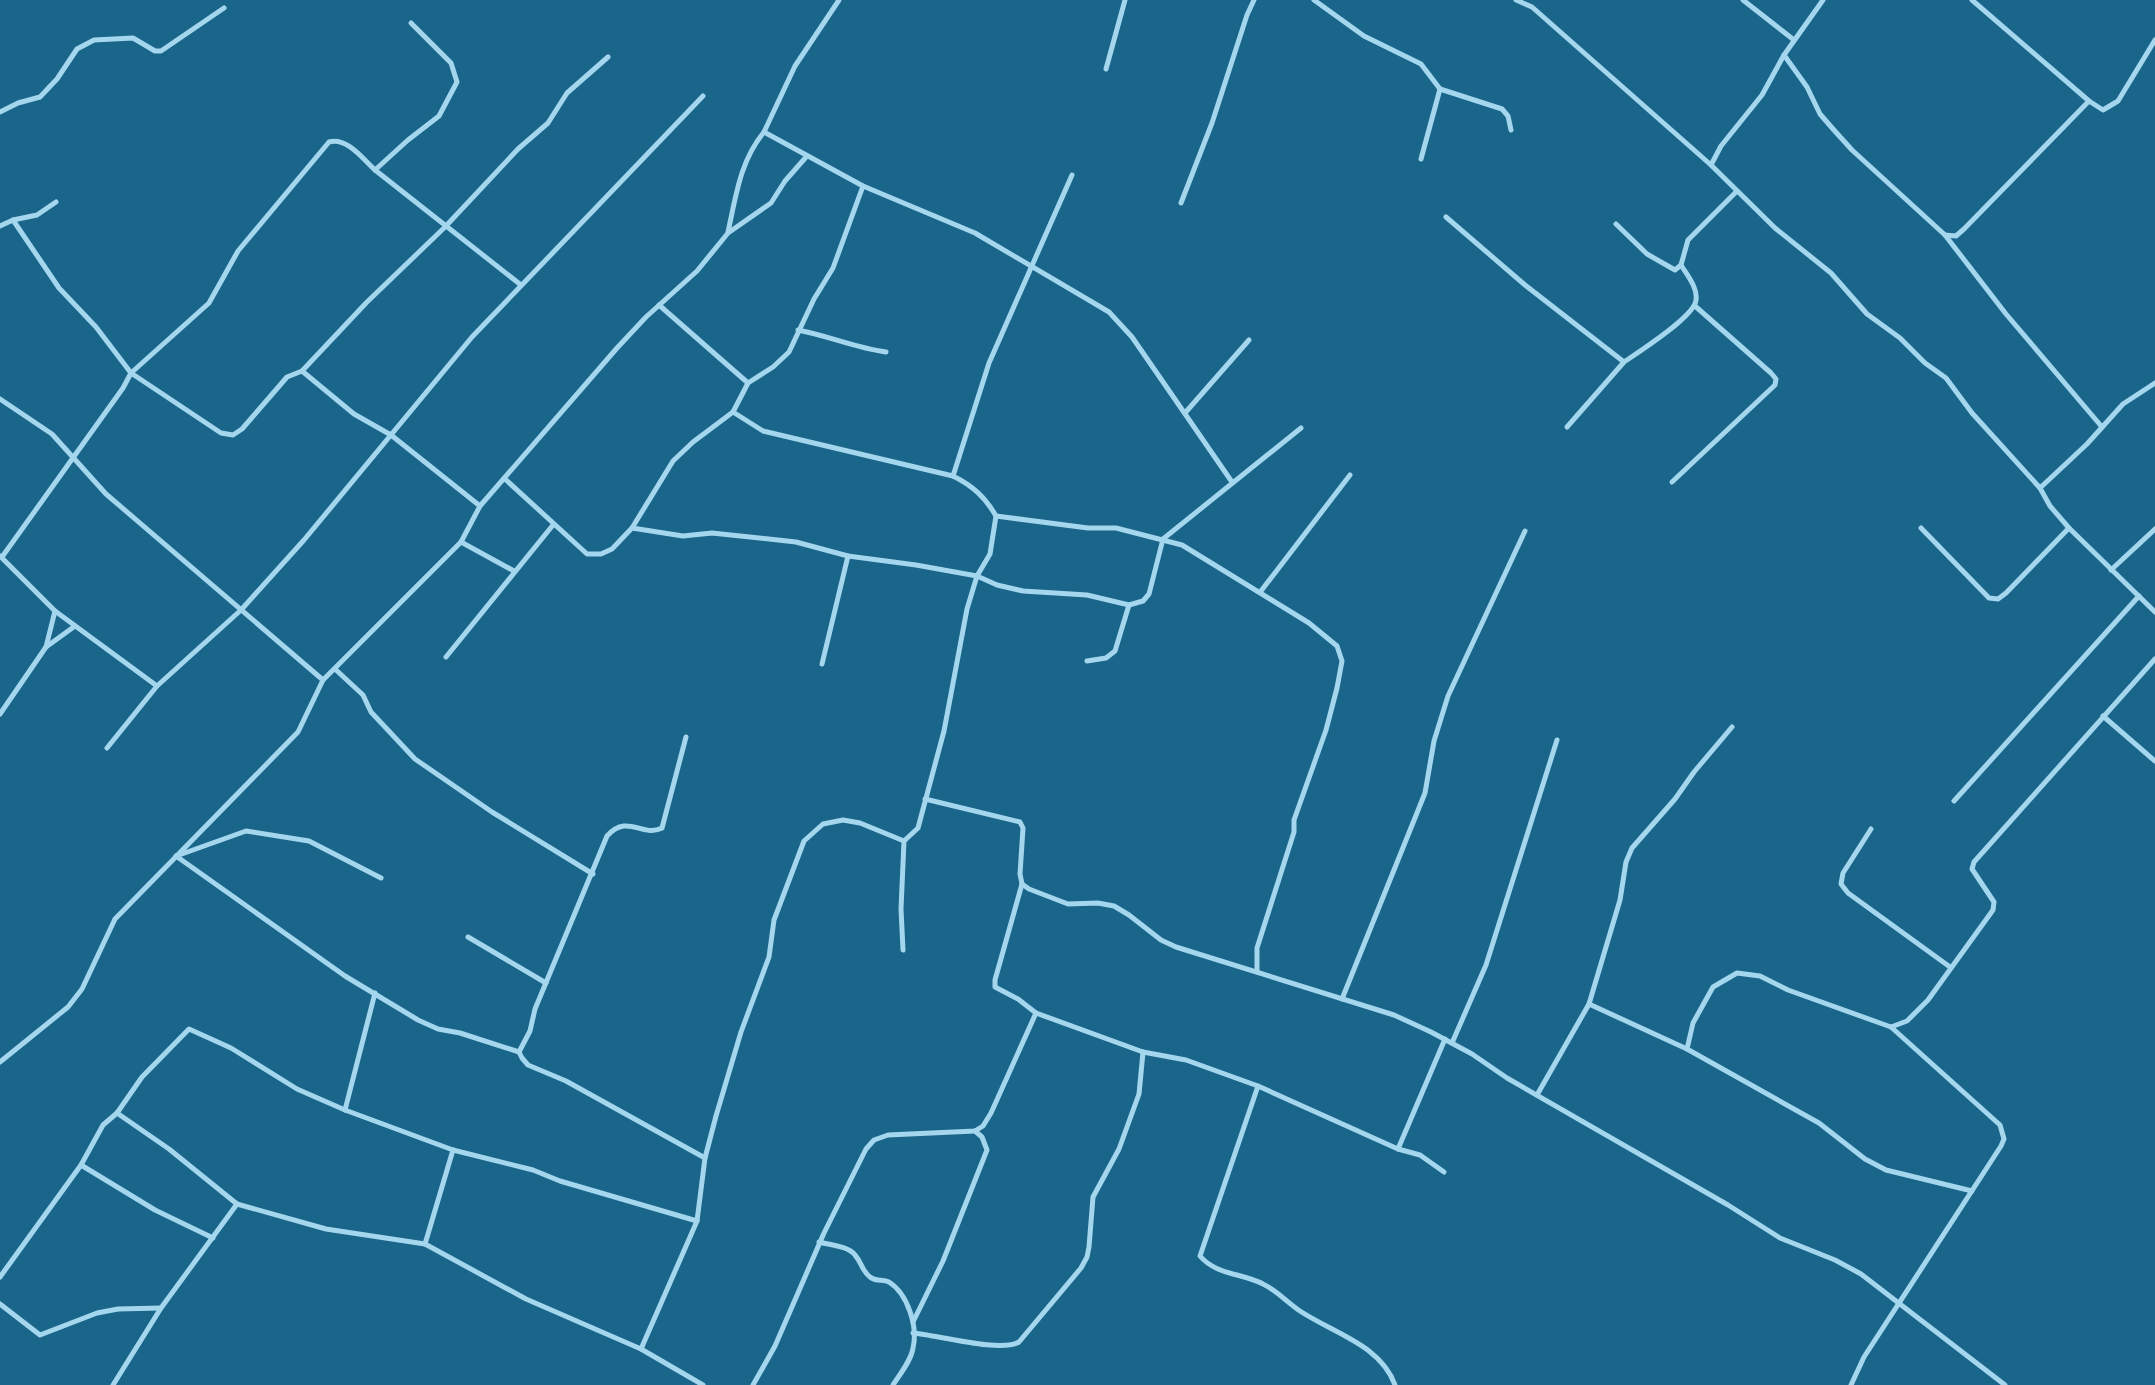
<svg xmlns="http://www.w3.org/2000/svg" width="2155" height="1385" viewBox="0 0 2155 1385" font-family="Jost,sans-serif">
	<style>
		.lines { fill: none; stroke-linecap: round; stroke-linejoin: round }
		.minor { stroke: #a4d6ed; stroke-width: 5 }
	</style>
	<rect width="100%" height="100%" fill="#1a658a"/>
	<g class="lines">
		<g class="minor">
			<path d="M 839,0 L 795,66 L 764,132 L 863,186 L 975,233 L 1109,312 L 1132,337 L 1232,482"/>
			<path d="M 1314,0 L 1364,36 L 1421,64 L 1440,89 L 1502,109 L 1508,116 L 1511,130"/>
			<path d="M 1516,0 L 1532,7 L 1711,165 L 1775,228 L 1831,273 L 1867,314 L 1900,338 L 1925,363 L 1946,378 L 1972,413 L 2040,488 L 2050,506 L 2069,528 L 2155,612"/>
			<path d="M 1743,0 L 1794,40"/>
			<path d="M 1972,0 L 2089,101 L 2103,110 L 2118,101 L 2155,40"/>
			<path d="M 1784,55 L 1807,87 L 1820,114 L 1833,129 L 1852,150 L 1945,235 L 1956,236 L 1964,229 L 2089,101"/>
			<path d="M 1106,69 L 1125,0"/>
			<path d="M 0,112 L 18,103 L 40,97 L 57,79 L 77,49 L 94,40 L 133,38 L 155,51 L 161,51 L 224,8"/>
			<path d="M 1421,159 L 1440,89"/>
			<path d="M 1711,165 L 1721,146 L 1762,95 L 1784,55 L 1823,0"/>
			<path d="M 375,170 L 408,140 L 439,116 L 457,82 L 451,63 L 411,23"/>
			<path d="M 1181,203 L 1212,123 L 1247,15 L 1254,0"/>
			<path d="M 1446,217 L 1525,285 L 1624,362 C 1639,352 1695,316 1696,300 C 1698,288 1687,275 1681,265"/>
			<path d="M 13,220 L 59,288 L 96,327 L 131,373 L 221,433 L 233,435 L 242,429 L 287,377 L 302,371 L 367,302 L 445,227 L 518,149 L 548,123 L 567,93 L 608,57"/>
			<path d="M 1616,224 L 1647,254 L 1675,270 L 1681,265 L 1688,240 L 1737,191"/>
			<path d="M 0,226 L 13,220 L 37,215 L 56,202"/>
			<path d="M 728,232 C 736,196 740,161 764,132"/>
			<path d="M 1945,235 L 2006,314 L 2102,427"/>
			<path d="M 659,305 L 748,383"/>
			<path d="M 798,330 C 829,336 856,348 886,352"/>
			<path d="M 302,371 L 354,414 L 391,435 L 480,506"/>
			<path d="M 0,399 L 52,434 L 106,494 L 323,680"/>
			<path d="M 1185,413 L 1249,340"/>
			<path d="M 1567,427 L 1624,362"/>
			<path d="M 953,476 L 989,363 L 1072,175"/>
			<path d="M 505,479 L 587,554 L 601,554 L 612,549 L 632,528 L 673,461 L 693,442 L 733,412 L 748,383 L 773,367 L 789,352 L 814,299 L 833,268 L 863,186"/>
			<path d="M 1672,482 L 1775,385 L 1776,379 L 1771,373 L 1695,306"/>
			<path d="M 2040,488 L 2087,444 L 2123,404 L 2155,383"/>
			<path d="M 996,516 L 1088,528 L 1116,528 L 1182,545 L 1309,623 L 1337,646 L 1342,661 L 1337,688 L 1326,730 L 1294,820 L 1294,832 L 1257,948 L 1257,972"/>
			<path d="M 632,528 L 683,536 L 712,533 L 796,542 L 848,556 L 916,565 L 977,576 L 997,585 L 1023,591 L 1087,595 L 1129,605 L 1143,601 L 1149,594 L 1163,539 L 1301,428"/>
			<path d="M 1921,528 L 1989,598 L 1998,599 L 2006,593 L 2069,528"/>
			<path d="M 461,542 L 514,571"/>
			<path d="M 0,556 L 55,611 L 157,686"/>
			<path d="M 2,557 L 123,388 L 131,373 L 209,303 L 238,251 L 329,142 C 347,137 363,159 375,170 L 521,285"/>
			<path d="M 2111,570 L 2155,529"/>
			<path d="M 1261,591 L 1350,475"/>
			<path d="M 46,647 L 75,626"/>
			<path d="M 446,657 L 553,525"/>
			<path d="M 1087,661 L 1106,658 L 1115,651 L 1129,605"/>
			<path d="M 822,664 L 848,556"/>
			<path d="M 335,669 L 363,695 L 371,712 L 415,759 L 492,812 L 593,874"/>
			<path d="M 0,714 L 46,647 L 55,611"/>
			<path d="M 2103,716 L 2155,761"/>
			<path d="M 107,748 L 157,686 L 241,610 L 304,540 L 472,337 L 703,96"/>
			<path d="M 925,799 L 1020,822 L 1023,828 L 1020,874 L 1022,884 L 1029,889 L 1068,904 L 1098,903 L 1114,906 L 1129,915 L 1161,940 L 1176,947 L 1394,1015 L 1431,1032 L 1472,1054 L 1507,1078 L 1728,1205 L 1780,1238 L 1835,1260 L 1861,1274 L 2005,1385"/>
			<path d="M 1954,801 L 2139,596"/>
			<path d="M 1871,829 L 1843,873 L 1841,884 L 1848,893 L 1950,967"/>
			<path d="M 179,855 L 246,831 L 309,841 L 381,878"/>
			<path d="M 176,856 L 345,976 L 418,1020 L 438,1029 L 460,1033 L 519,1052 L 522,1058 L 528,1065 L 566,1081 L 705,1158"/>
			<path d="M 1022,884 L 995,980 L 995,987 L 1018,999 L 1036,1013 L 1143,1052 L 1186,1060 L 1258,1086 L 1398,1149 L 1420,1155 L 1444,1172"/>
			<path d="M 468,937 L 546,983"/>
			<path d="M 903,950 L 901,909 L 904,841"/>
			<path d="M 1342,999 L 1425,793 L 1434,741 L 1448,696 L 1525,531"/>
			<path d="M 1589,1004 L 1687,1049 L 1819,1123 L 1865,1159 L 1886,1170 L 1972,1191"/>
			<path d="M 1891,1027 L 1907,1021 L 1928,1000 L 1993,910 L 1994,902 L 1972,869 L 1974,862 L 2155,659"/>
			<path d="M 1452,1043 L 1486,965 L 1557,740"/>
			<path d="M 1687,1049 L 1693,1023 L 1713,987 L 1737,973 L 1760,976 L 1788,990 L 1891,1027 L 2000,1125 L 2004,1139 L 2001,1146 L 1864,1357 L 1851,1385"/>
			<path d="M 519,1052 L 530,1031 L 535,1009 L 607,836 C 628,813 642,838 662,828 L 686,737"/>
			<path d="M 0,1062 L 68,1007 L 82,989 L 115,919 L 298,732 L 323,680 L 461,542 L 480,506 L 617,348 L 646,317 L 697,271 L 728,233 L 771,203 L 785,181 L 807,156"/>
			<path d="M 1258,1086 L 1200,1256 C 1216,1275 1242,1273 1263,1284 C 1276,1290 1288,1303 1300,1311 C 1333,1333 1381,1345 1395,1385"/>
			<path d="M 1537,1095 L 1589,1004 L 1620,900 L 1626,862 L 1632,848 L 1675,799 L 1694,772 L 1732,727"/>
			<path d="M 345,1110 L 375,993"/>
			<path d="M 117,1113 L 169,1149 L 237,1204 L 326,1229 L 425,1244 L 526,1299 L 641,1349 L 703,1385"/>
			<path d="M 1398,1149 L 1445,1039"/>
			<path d="M 81,1165 L 155,1210 L 213,1238"/>
			<path d="M 819,1242 C 830,1245 848,1246 855,1255 C 862,1263 862,1271 870,1277 C 876,1282 883,1279 889,1282 C 908,1294 918,1327 913,1348 C 911,1361 900,1374 893,1385"/>
			<path d="M 425,1244 L 453,1150"/>
			<path d="M 0,1277 L 81,1165 L 103,1125 L 117,1113 L 142,1077 L 189,1029 L 231,1048 L 297,1089 L 345,1110 L 453,1150 L 533,1170 L 560,1181 L 697,1221"/>
			<path d="M 0,1304 L 40,1335 L 97,1313 L 118,1309 L 161,1308"/>
			<path d="M 913,1322 L 943,1261 L 987,1150 L 982,1137 L 975,1131"/>
			<path d="M 913,1333 C 937,1335 1001,1353 1019,1342 L 1081,1268 L 1087,1257 L 1089,1247 L 1093,1197 L 1119,1149 L 1139,1094 L 1143,1052"/>
			<path d="M 641,1349 L 697,1221 L 705,1158 L 716,1116 L 741,1032 L 769,957 L 774,920 L 804,841 L 823,824 L 843,820 L 860,823 L 904,841 L 918,828 L 944,731 L 967,609 L 977,576 L 990,554 L 996,516 C 985,497 973,486 953,476 L 763,431 L 733,412"/>
			<path d="M 113,1385 L 161,1308 L 237,1204"/>
			<path d="M 753,1385 L 775,1346 L 824,1233 L 866,1149 L 874,1140 L 888,1135 L 975,1131 L 983,1126 L 991,1113 L 1036,1013"/>
		</g>
	</g>
</svg>
